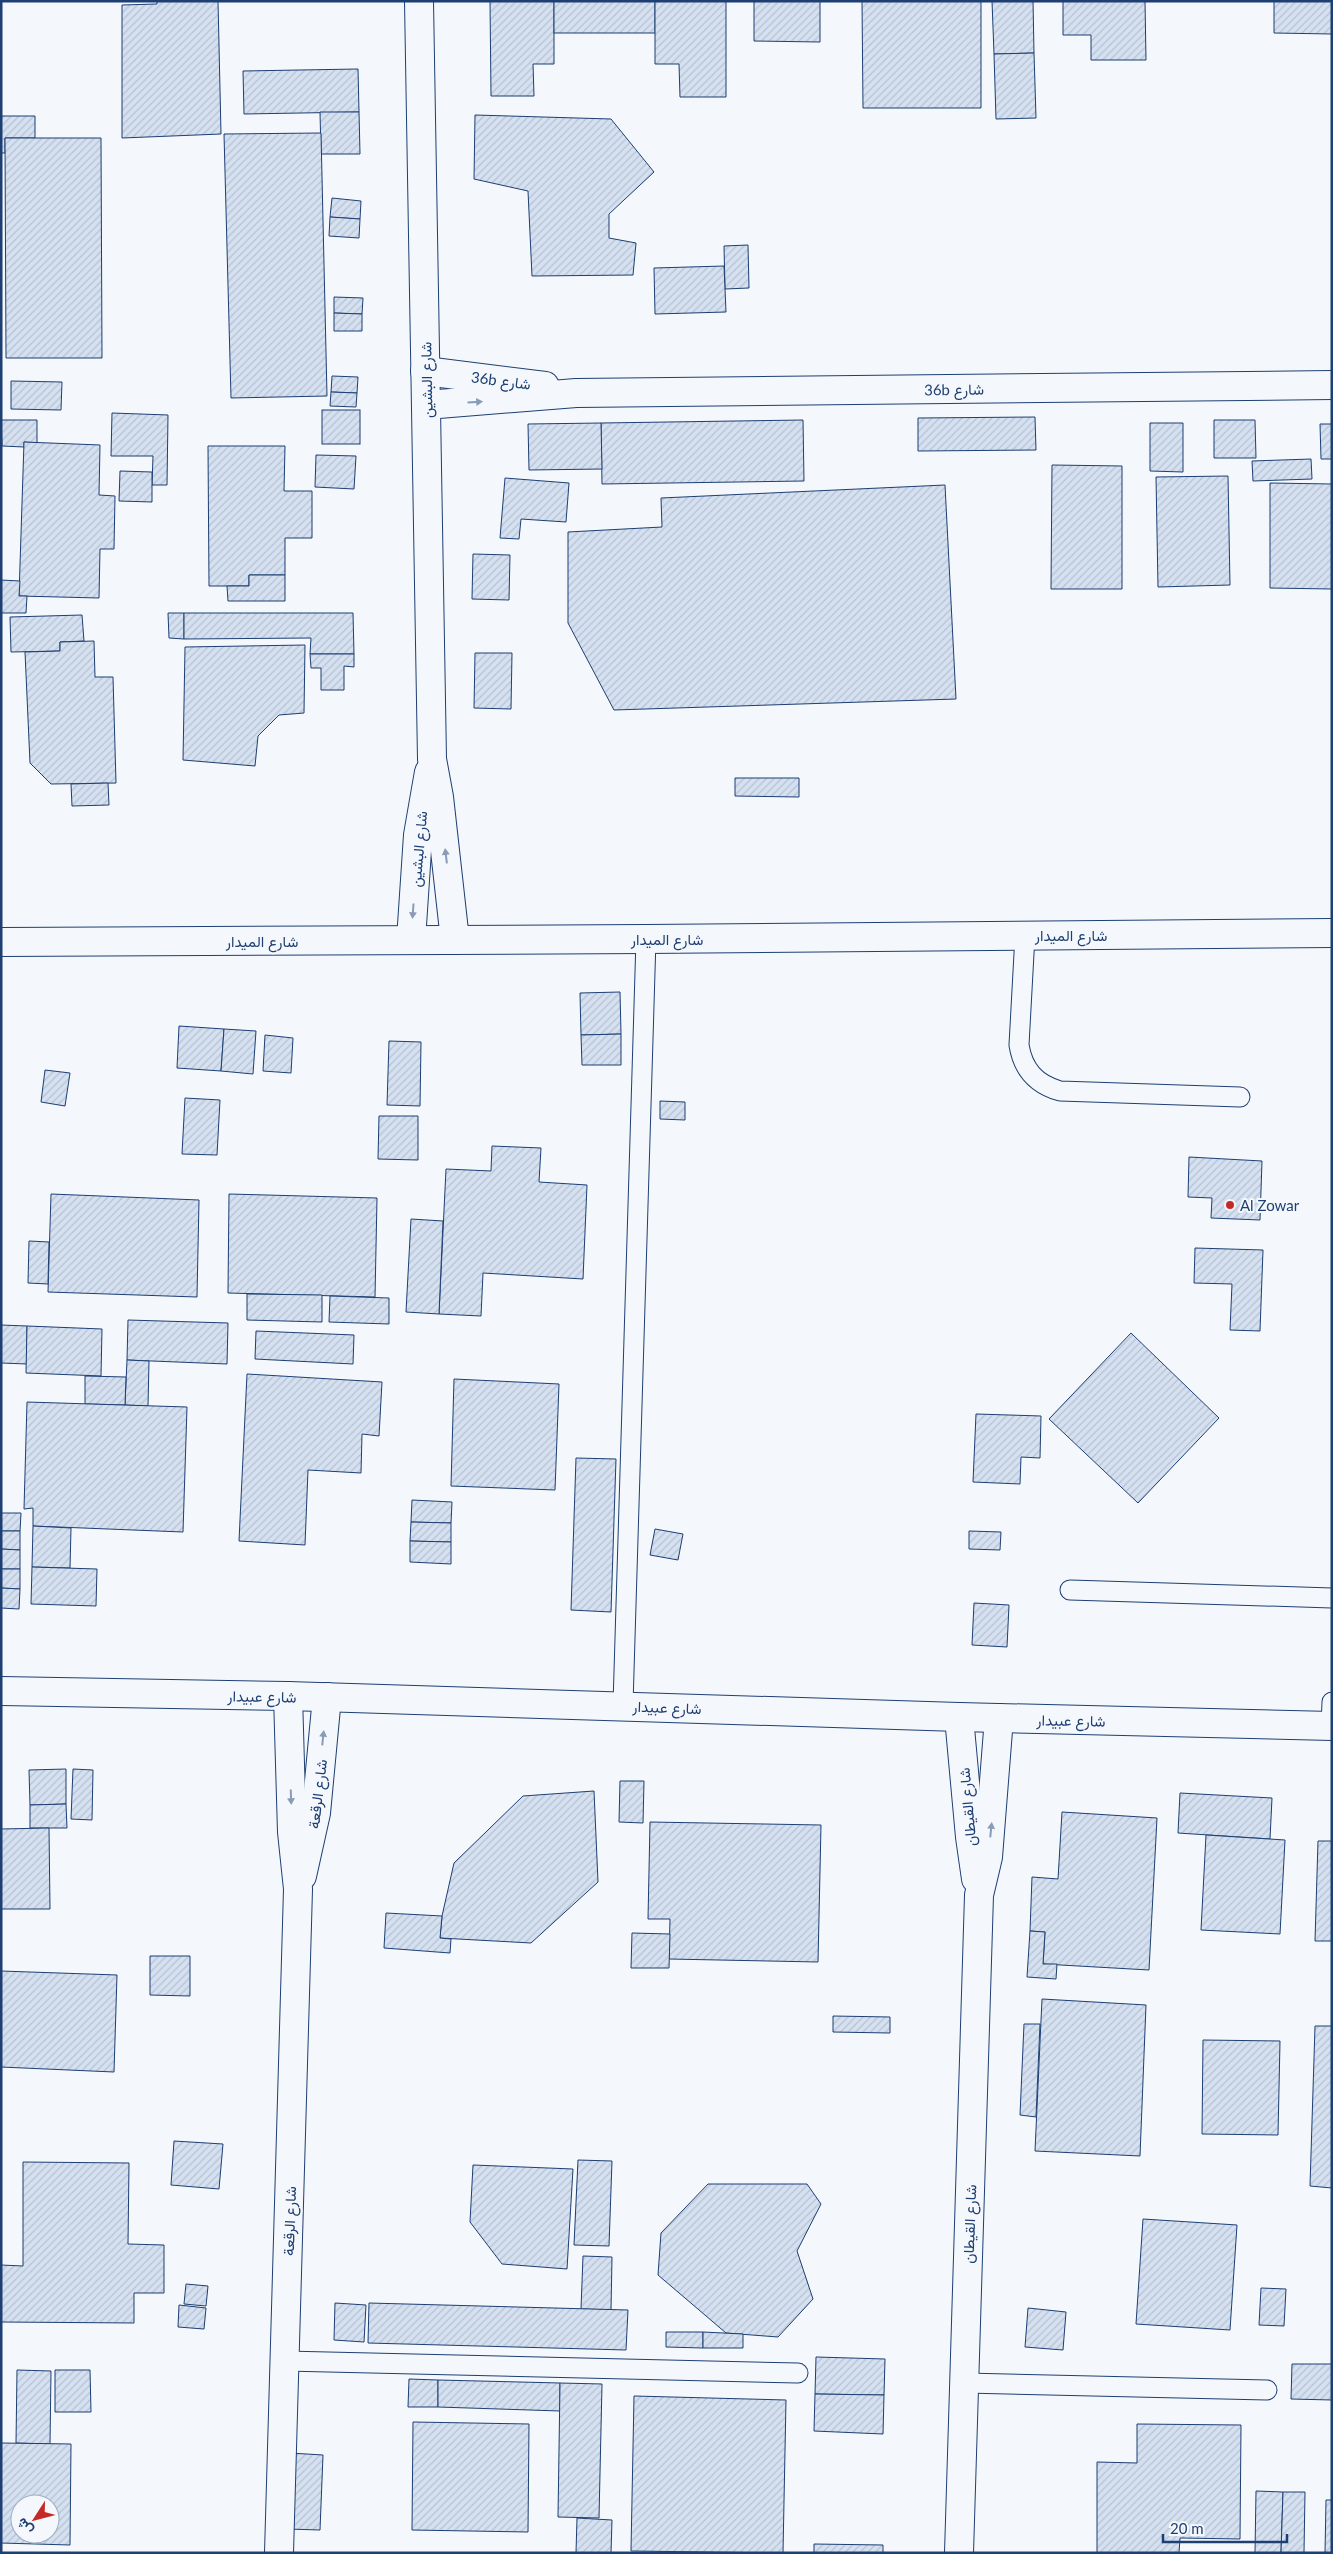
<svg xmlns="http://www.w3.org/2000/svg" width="1333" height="2554" viewBox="0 0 1333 2554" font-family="Lato,Vazirmatn,sans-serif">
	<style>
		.building { fill: url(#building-hatch); stroke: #1d3f73; fill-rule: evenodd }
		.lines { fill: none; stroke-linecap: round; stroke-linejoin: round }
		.service-casing { stroke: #1d3f73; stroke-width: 21 }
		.minor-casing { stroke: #1d3f73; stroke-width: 30 }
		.service { stroke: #f4f7fb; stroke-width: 19 }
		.minor { stroke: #f4f7fb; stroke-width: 28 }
		.oneway { fill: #889bb7 }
		.poi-dot { fill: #c62828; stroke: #f4f7fb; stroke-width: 2 }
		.labels { text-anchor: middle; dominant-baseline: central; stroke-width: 4; stroke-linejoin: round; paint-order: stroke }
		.street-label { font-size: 15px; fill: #1d3f73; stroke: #f4f7fb }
		.poi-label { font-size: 15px; fill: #1d3f73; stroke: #f4f7fb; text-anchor: start }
	</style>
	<defs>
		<pattern id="building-hatch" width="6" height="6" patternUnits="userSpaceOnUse" patternTransform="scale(1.25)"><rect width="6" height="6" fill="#d5e0f0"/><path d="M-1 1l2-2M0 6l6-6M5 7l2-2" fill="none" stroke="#b6c1d1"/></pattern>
	</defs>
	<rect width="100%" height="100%" fill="#f4f7fb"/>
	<g class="building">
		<path d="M 157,1 L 218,1 L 221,134 L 122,138 L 122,5 L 157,4 Z"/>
		<path d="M 490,1 L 554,1 L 554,64 L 533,64 L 534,96 L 491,96 Z"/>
		<rect x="554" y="1" width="101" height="32"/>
		<path d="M 655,1 L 726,1 L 726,97 L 680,97 L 679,64 L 655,64 Z"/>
		<path d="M 754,1 L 820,1 L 820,42 L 754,41 Z"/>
		<path d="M 862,1 L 981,1 L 981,108 L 863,108 Z"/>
		<path d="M 992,1 L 1033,1 L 1034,53 L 994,54 Z"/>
		<path d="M 1063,1 L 1145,1 L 1146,60 L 1091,60 L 1091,35 L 1063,35 Z"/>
		<path d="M 1274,1 L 1332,1 L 1332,34 L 1274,33 Z"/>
		<path d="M 1034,53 L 1036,118 L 996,119 L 994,54 Z"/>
		<path d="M 358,69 L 359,112 L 244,114 L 243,71 Z"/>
		<path d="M 320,112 L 359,112 L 360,154 L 321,154 Z"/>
		<path d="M 475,115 L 611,119 L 654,172 L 609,214 L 609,238 L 636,243 L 633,275 L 532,276 L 528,191 L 474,179 Z"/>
		<path d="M 1,116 L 35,116 L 35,138 L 5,138 L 5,153 L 1,153 Z"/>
		<path d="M 321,133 L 327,396 L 231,398 L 224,134 Z"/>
		<path d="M 5,138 L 101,138 L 102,358 L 6,358 Z"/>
		<path d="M 332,198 L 361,201 L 360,219 L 330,217 Z"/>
		<path d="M 330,217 L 360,219 L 359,238 L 329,236 Z"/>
		<path d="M 748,245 L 749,288 L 725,289 L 724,246 Z"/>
		<path d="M 724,266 L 726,312 L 655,314 L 654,268 Z"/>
		<path d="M 334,297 L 363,298 L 362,314 L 334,313 Z"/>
		<path d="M 334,313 L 362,314 L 362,331 L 334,331 Z"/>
		<path d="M 332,376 L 358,377 L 357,393 L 331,392 Z"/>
		<path d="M 11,381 L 62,382 L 61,410 L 11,409 Z"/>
		<path d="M 331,392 L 357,393 L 356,407 L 330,406 Z"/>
		<rect x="322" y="410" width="38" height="34"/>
		<path d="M 112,413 L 168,415 L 167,485 L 152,485 L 153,456 L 111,456 Z"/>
		<path d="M 1035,417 L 1036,450 L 918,451 L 918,418 Z"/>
		<path d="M 1,420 L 37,420 L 37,443 L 24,442 L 24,447 L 2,446 Z"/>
		<path d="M 803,420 L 804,481 L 602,484 L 601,423 Z"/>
		<path d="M 1214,420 L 1255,420 L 1256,458 L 1214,458 Z"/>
		<path d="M 601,423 L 602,469 L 529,470 L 528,424 Z"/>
		<path d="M 1150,423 L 1183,423 L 1183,472 L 1150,471 Z"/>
		<path d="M 1320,424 L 1332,424 L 1332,459 L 1321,459 Z"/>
		<path d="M 24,442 L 100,445 L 99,495 L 115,496 L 114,549 L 100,549 L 99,598 L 19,596 Z"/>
		<path d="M 208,446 L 285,446 L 284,491 L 312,491 L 312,538 L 285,538 L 285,575 L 249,575 L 249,586 L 209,586 Z"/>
		<path d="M 316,455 L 356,456 L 354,489 L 315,487 Z"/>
		<path d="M 1311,459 L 1312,479 L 1253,481 L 1252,461 Z"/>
		<path d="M 1052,465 L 1122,466 L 1122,589 L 1051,589 Z"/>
		<path d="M 120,471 L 152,472 L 152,502 L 119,501 Z"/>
		<path d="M 1228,476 L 1230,585 L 1158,587 L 1156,477 Z"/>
		<path d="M 505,478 L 569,483 L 566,522 L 521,519 L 519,539 L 500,538 Z"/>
		<path d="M 1270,483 L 1332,484 L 1332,589 L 1270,588 Z"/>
		<path d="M 945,485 L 956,699 L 614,710 L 568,623 L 568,532 L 662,527 L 661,498 Z"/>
		<path d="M 473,554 L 510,555 L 509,600 L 472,599 Z"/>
		<path d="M 249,575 L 285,575 L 285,601 L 228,601 L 227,586 L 249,586 Z"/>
		<path d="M 1,580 L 20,581 L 19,596 L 27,596 L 26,613 L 1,613 Z"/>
		<path d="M 168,613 L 184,613 L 184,639 L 169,638 Z"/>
		<path d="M 184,613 L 353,613 L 354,654 L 310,654 L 311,638 L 184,639 Z"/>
		<path d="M 82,615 L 84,641 L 60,642 L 60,651 L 11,652 L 10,617 Z"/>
		<path d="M 94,641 L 95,677 L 113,677 L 116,783 L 51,784 L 30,763 L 25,652 L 60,651 L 60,642 Z"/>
		<path d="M 305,645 L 304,713 L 279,715 L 258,736 L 255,766 L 183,760 L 185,647 Z"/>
		<path d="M 475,653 L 512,653 L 511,709 L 474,708 Z"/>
		<path d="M 310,654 L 354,654 L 354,667 L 344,666 L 344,690 L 321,690 L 321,668 L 311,668 Z"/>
		<path d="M 735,778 L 799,778 L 799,797 L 735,796 Z"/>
		<path d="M 108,783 L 109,805 L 72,806 L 71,784 Z"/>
		<path d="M 620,992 L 621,1034 L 581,1035 L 580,993 Z"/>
		<path d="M 179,1026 L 224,1029 L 221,1071 L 177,1068 Z"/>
		<path d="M 224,1029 L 256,1031 L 253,1074 L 221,1071 Z"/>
		<path d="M 621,1034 L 621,1065 L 582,1065 L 581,1035 Z"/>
		<path d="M 265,1035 L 293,1038 L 291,1073 L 263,1071 Z"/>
		<path d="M 389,1041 L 421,1042 L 420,1106 L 387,1105 Z"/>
		<path d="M 45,1070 L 70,1073 L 65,1106 L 41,1102 Z"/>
		<path d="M 185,1098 L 220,1100 L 217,1155 L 182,1154 Z"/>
		<path d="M 660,1101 L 685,1102 L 685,1120 L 660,1119 Z"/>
		<path d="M 379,1116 L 418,1116 L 418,1160 L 378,1159 Z"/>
		<path d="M 492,1146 L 541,1148 L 539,1182 L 587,1185 L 583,1279 L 483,1273 L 481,1316 L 439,1314 L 446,1169 L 491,1171 Z"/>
		<path d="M 1189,1157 L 1262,1161 L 1260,1220 L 1211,1218 L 1212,1198 L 1188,1197 Z"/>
		<path d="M 51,1194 L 199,1200 L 197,1297 L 48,1292 Z"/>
		<path d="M 229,1194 L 377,1198 L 375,1297 L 228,1293 Z"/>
		<path d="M 411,1219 L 443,1221 L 439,1314 L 406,1312 Z"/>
		<path d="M 29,1241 L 49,1242 L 48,1284 L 28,1283 Z"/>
		<path d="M 1195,1248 L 1263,1250 L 1260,1331 L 1230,1330 L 1232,1284 L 1194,1283 Z"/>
		<path d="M 247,1294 L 322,1295 L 322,1322 L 247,1320 Z"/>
		<path d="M 330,1296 L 389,1298 L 389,1324 L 329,1322 Z"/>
		<path d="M 128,1320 L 228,1323 L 227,1364 L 127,1360 Z"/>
		<path d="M 1,1325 L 27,1326 L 27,1364 L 1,1363 Z"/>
		<path d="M 27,1326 L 102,1329 L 101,1376 L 26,1373 Z"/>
		<path d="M 256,1331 L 354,1335 L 353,1364 L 255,1359 Z"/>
		<path d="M 1131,1333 L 1219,1418 L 1138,1503 L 1049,1419 Z"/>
		<path d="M 127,1360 L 149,1361 L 148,1406 L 125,1405 Z"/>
		<path d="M 247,1374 L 382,1382 L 379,1436 L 362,1434 L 361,1473 L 308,1470 L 305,1545 L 239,1541 Z"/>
		<path d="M 85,1376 L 126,1377 L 125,1405 L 85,1404 Z"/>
		<path d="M 454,1379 L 559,1384 L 555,1490 L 451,1486 Z"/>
		<path d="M 27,1402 L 187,1407 L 183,1532 L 33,1526 L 33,1508 L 24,1509 Z"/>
		<path d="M 976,1414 L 1041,1416 L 1040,1458 L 1021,1457 L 1020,1484 L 973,1482 Z"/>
		<path d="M 576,1458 L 616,1459 L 611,1612 L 571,1610 Z"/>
		<path d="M 412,1500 L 452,1502 L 451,1523 L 411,1522 Z"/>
		<path d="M 1,1513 L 21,1513 L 20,1531 L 1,1531 Z"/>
		<path d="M 411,1522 L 451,1523 L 451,1542 L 410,1541 Z"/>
		<path d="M 33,1526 L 71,1528 L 70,1568 L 32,1567 Z"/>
		<path d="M 655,1529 L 683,1534 L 678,1560 L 650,1555 Z"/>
		<path d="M 1,1531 L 20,1531 L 20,1550 L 1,1549 Z"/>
		<path d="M 969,1531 L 1001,1532 L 1000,1550 L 969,1549 Z"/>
		<path d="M 410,1541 L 451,1542 L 451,1564 L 410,1562 Z"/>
		<path d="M 1,1549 L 20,1550 L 20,1569 L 1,1569 Z"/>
		<path d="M 32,1567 L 97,1569 L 96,1606 L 31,1604 Z"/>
		<path d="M 1,1569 L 20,1569 L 20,1589 L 1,1588 Z"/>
		<path d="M 1,1588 L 20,1589 L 19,1609 L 1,1608 Z"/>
		<path d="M 974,1603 L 1009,1605 L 1007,1647 L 972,1645 Z"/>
		<path d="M 66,1769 L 66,1804 L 30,1805 L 29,1770 Z"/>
		<path d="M 73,1769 L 93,1770 L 92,1820 L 71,1819 Z"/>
		<path d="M 620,1781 L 644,1781 L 643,1823 L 619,1822 Z"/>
		<path d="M 594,1791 L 598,1882 L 531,1943 L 440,1938 L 442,1916 L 454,1863 L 523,1796 Z"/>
		<path d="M 1180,1793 L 1272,1798 L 1270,1839 L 1178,1833 Z"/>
		<path d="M 66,1804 L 67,1828 L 30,1828 L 30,1805 Z"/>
		<path d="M 1062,1812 L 1157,1818 L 1149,1970 L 1043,1964 L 1045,1932 L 1030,1931 L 1032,1877 L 1058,1879 Z"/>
		<path d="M 650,1822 L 821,1825 L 818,1962 L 669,1959 L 670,1919 L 648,1919 Z"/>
		<path d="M 49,1828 L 50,1909 L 1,1909 L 1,1829 Z"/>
		<path d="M 1206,1835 L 1285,1840 L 1280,1934 L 1201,1930 Z"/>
		<path d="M 1318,1841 L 1332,1841 L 1332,1941 L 1315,1941 Z"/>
		<path d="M 386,1913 L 442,1916 L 440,1938 L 451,1939 L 450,1953 L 384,1948 Z"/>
		<path d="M 1030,1931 L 1045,1932 L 1043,1964 L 1057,1964 L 1056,1979 L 1027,1977 Z"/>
		<path d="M 632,1933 L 670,1934 L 669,1968 L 631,1968 Z"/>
		<path d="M 150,1956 L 190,1956 L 190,1996 L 150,1995 Z"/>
		<path d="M 1,1971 L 117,1975 L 114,2072 L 1,2067 Z"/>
		<path d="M 1042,1999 L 1146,2005 L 1140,2156 L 1035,2151 Z"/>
		<path d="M 833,2016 L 890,2017 L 890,2033 L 833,2032 Z"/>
		<path d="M 1024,2024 L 1040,2024 L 1036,2117 L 1020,2115 Z"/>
		<path d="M 1315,2026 L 1332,2026 L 1332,2188 L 1310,2186 Z"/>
		<path d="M 1203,2040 L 1280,2041 L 1278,2135 L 1202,2134 Z"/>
		<path d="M 174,2141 L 223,2144 L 219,2189 L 171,2185 Z"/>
		<path d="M 578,2160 L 612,2161 L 609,2246 L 574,2245 Z"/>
		<path d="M 23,2162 L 129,2163 L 128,2244 L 164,2245 L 164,2293 L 134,2293 L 134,2323 L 1,2322 L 1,2265 L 23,2266 Z"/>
		<path d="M 473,2165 L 573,2169 L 567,2269 L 502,2264 L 470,2222 Z"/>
		<path d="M 708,2184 L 807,2184 L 821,2204 L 797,2251 L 813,2299 L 778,2337 L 726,2333 L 658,2275 L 661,2233 Z"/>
		<path d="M 1143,2219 L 1237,2225 L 1230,2330 L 1136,2324 Z"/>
		<path d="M 583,2256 L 612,2257 L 611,2310 L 581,2309 Z"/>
		<path d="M 186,2284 L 208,2286 L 206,2306 L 184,2304 Z"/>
		<path d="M 1261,2288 L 1286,2289 L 1284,2326 L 1259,2325 Z"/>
		<path d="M 335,2303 L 366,2305 L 364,2342 L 334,2340 Z"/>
		<path d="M 369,2303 L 628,2310 L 626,2350 L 368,2343 Z"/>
		<path d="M 179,2305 L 206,2308 L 204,2329 L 178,2327 Z"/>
		<path d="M 1028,2308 L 1066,2312 L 1063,2350 L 1025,2347 Z"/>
		<path d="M 666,2332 L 703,2332 L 703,2348 L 666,2347 Z"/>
		<path d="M 703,2332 L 743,2334 L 743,2348 L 703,2348 Z"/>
		<path d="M 816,2357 L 885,2359 L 884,2395 L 815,2394 Z"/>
		<path d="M 1292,2364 L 1332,2364 L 1332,2400 L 1291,2399 Z"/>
		<path d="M 17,2370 L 51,2371 L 50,2444 L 16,2443 Z"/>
		<path d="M 55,2370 L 90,2370 L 91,2412 L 55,2412 Z"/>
		<path d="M 409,2379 L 438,2380 L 438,2407 L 408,2407 Z"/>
		<path d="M 438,2380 L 560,2383 L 560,2411 L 438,2407 Z"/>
		<path d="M 560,2383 L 602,2384 L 599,2518 L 558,2517 Z"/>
		<path d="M 815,2394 L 884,2395 L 883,2434 L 814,2431 Z"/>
		<path d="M 634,2396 L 786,2400 L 783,2553 L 631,2551 Z"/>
		<path d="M 413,2422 L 529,2424 L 528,2532 L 412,2530 Z"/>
		<path d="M 1137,2424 L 1241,2425 L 1240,2539 L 1180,2538 L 1179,2553 L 1097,2553 L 1097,2462 L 1137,2463 Z"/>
		<path d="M 1,2443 L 71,2444 L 70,2545 L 1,2543 ZM 20,2504 L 50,2504 L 50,2534 L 20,2534 Z"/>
		<path d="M 290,2453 L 323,2455 L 320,2530 L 287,2529 Z"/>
		<path d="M 1256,2491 L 1283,2492 L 1281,2553 L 1255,2553 Z"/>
		<path d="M 1283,2492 L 1305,2492 L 1304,2553 L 1281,2553 Z"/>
		<path d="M 1326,2500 L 1332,2500 L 1332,2553 L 1325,2553 Z"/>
		<path d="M 577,2518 L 612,2520 L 611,2553 L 576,2553 Z"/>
		<path d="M 814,2544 L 883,2545 L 883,2553 L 814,2553 Z"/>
	</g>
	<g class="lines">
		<defs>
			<g id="service">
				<path d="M 1025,935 L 1019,1045 C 1023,1070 1036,1084 1060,1091 L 1240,1097"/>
				<path d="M 1070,1590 L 1332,1598"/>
				<path d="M 623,1705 L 646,939"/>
				<path d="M 1331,1726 L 1332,1702"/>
				<path d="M 285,2361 L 798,2373"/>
				<path d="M 965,2383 L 1267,2390"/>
			</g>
			<g id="minor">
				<path d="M 419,1 L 432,759 L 439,797 L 455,940"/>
				<path d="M 425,371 L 545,386"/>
				<path d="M 426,405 L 576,393 L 1332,385"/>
				<path d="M 411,940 L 418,835 L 429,772"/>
				<path d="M 1,942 L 646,939 L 1332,933"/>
				<path d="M 1,1691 L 288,1696 L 959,1717 L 1332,1726"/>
				<path d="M 959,1717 L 970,1837 L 976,1879"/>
				<path d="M 302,1876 L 316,1813 L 327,1697"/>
				<path d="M 279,2553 L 298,1889 L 292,1832 L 288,1696"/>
				<path d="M 959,2553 L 979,1895 L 988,1857 L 999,1718"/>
			</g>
		</defs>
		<use href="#service" class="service-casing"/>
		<use href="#minor" class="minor-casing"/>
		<use href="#service" class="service"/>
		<use href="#minor" class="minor"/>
	</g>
	<defs><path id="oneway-solid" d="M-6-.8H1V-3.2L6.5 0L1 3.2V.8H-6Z" transform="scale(1.25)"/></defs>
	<g class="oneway">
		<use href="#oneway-solid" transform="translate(475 402) rotate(-4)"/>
		<use href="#oneway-solid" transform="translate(446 856) rotate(-97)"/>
		<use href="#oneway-solid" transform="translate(413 911) rotate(94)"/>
		<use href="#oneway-solid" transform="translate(323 1738) rotate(-84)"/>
		<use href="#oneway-solid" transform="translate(291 1797) rotate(88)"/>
		<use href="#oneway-solid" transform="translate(991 1830) rotate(-84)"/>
	</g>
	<circle class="poi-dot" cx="1230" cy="1205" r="5"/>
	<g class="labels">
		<g class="street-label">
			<text transform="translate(426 380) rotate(-91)">شارع البشين</text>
			<text transform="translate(501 380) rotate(7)">36b شارع</text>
			<text transform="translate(954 389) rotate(-1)">36b شارع</text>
			<text transform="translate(418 849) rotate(-85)">شارع البشين</text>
			<text x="1071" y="935">شارع الميدار</text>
			<text x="667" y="939">شارع الميدار</text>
			<text x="262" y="941">شارع الميدار</text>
			<text transform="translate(262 1696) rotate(1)">شارع عبيدار</text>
			<text transform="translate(667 1707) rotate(2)">شارع عبيدار</text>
			<text transform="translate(1071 1720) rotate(1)">شارع عبيدار</text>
			<text transform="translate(317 1794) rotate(-83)">شارع الرقعة</text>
			<text transform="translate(967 1807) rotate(-95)">شارع القيطان</text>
			<text transform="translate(289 2221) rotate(-88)">شارع الرقعة</text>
			<text transform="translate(969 2224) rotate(-88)">شارع القيطان</text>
		</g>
		<g class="poi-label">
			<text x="1240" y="1205">Al Zowar</text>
		</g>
	</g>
	<rect width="1333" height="2554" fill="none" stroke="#1d3f73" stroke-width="5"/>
	<g transform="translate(35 2519) rotate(234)"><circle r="24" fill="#f4f7fb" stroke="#9eadc5"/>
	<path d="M0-4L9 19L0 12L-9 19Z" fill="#c62828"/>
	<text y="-8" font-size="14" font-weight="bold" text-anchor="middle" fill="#1d3f73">ش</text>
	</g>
	<path d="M1163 2534v8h124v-8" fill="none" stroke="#1d3f73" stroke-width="2.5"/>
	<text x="1170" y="2534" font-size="15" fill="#1d3f73" stroke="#f4f7fb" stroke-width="4" paint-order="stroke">20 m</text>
</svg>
